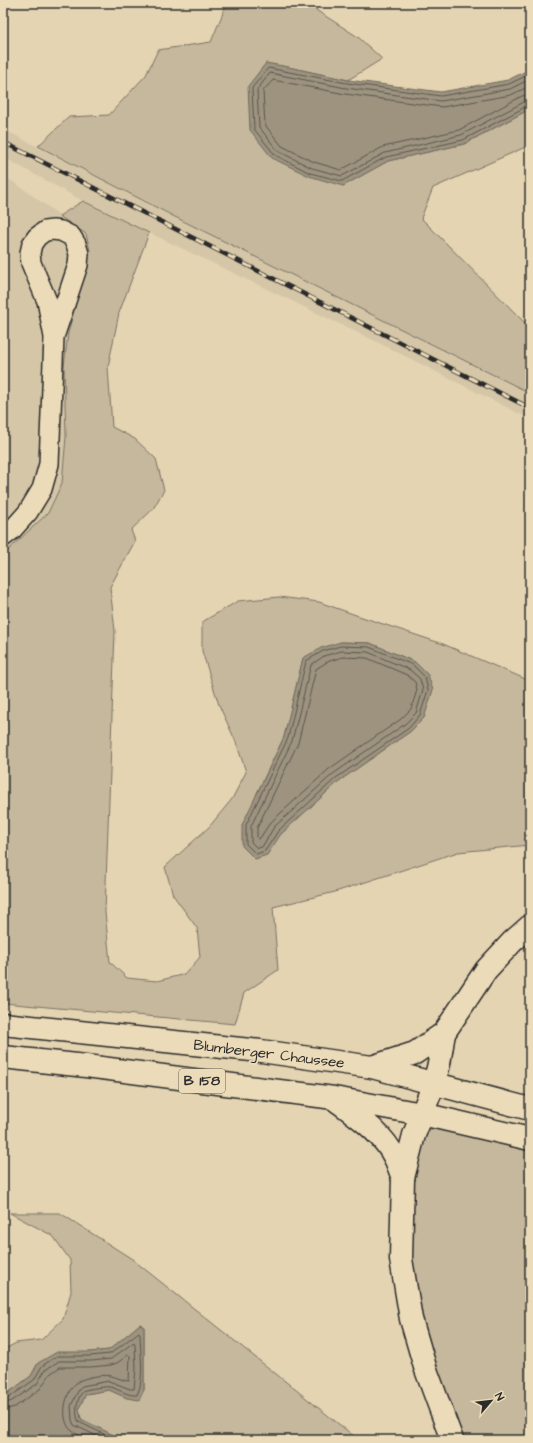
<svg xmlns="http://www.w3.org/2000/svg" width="533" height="1443" viewBox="0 0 533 1443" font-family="'Architects Daughter',sans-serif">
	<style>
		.built { fill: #d4c6a7 }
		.green { fill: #c6b89c; stroke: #787264; fill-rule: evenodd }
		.water { fill: #9d937f; stroke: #6f695d }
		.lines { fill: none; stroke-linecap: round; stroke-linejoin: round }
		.shore { stroke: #59554d; stroke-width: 1 }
		.minor-casing { stroke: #2b2b2b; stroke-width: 22 }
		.primary-casing { stroke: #2b2b2b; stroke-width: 25 }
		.motorway-casing { stroke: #2b2b2b; stroke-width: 25 }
		.minor { stroke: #ecdbb8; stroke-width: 19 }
		.primary { stroke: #ecdbb8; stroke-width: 22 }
		.motorway { stroke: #ecdbb8; stroke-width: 22 }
		.rail-casing { stroke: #2b2b2b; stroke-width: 4.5 }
		.rail { stroke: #ecdbb8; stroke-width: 3; stroke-dasharray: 9; stroke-linecap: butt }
		.labels { text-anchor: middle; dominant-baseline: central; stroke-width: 3.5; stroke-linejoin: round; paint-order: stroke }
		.shield { fill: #ecdbb8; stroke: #656055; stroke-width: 1 }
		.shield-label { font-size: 14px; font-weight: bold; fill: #2b2b2b }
		.street-label { font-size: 15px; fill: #2b2b2b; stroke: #ecdbb8 }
	</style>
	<rect width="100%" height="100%" fill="#e4d4b2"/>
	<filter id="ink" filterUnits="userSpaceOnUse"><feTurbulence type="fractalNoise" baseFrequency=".025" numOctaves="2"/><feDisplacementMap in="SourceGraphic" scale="8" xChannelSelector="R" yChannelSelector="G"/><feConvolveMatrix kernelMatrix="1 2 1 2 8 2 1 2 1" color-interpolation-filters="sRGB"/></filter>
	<g filter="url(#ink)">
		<g class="built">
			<path d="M 3,129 L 173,216 L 530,393 L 530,419 L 371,339 L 83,201 L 3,157 Z"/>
			<path d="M 3,176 L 15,183 L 86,234 L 90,250 L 68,333 L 66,437 L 62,483 L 48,513 L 3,555 Z"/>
		</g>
		<g class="green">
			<path d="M 227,3 L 318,3 L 316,10 L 358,37 L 382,59 L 348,80 L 288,67 L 266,64 L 343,186 L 388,161 L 464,144 L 530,109 L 530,145 L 433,188 L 421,218 L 530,328 L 530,393 L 173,216 L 38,146 L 69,117 L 109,115 L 146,75 L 158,50 L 211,42 Z"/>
			<path d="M 83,201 L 149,233 L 119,313 L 108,367 L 112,427 L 135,439 L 156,459 L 164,490 L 153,509 L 131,530 L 135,541 L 110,587 L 115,631 L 105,912 L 110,962 L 127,978 L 157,981 L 185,974 L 200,957 L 197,928 L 173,895 L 165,867 L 209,827 L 232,799 L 246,772 L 236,742 L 219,705 L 202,651 L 202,622 L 238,601 L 279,597 L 319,602 L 356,615 L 443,644 L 530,681 L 530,845 L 458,852 L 335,892 L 273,907 L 278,970 L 244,993 L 235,1024 L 3,1003 L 3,555 L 48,513 L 62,483 L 66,437 L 64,367 L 68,333 L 90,250 L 86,234 L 59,216 ZM 341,642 L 370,643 L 415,662 L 424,718 L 411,731 L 339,781 L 281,834 L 256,795 L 284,737 L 303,658 Z"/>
			<path d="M 433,1128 L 530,1151 L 530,1440 L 460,1440 L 420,1325 L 409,1252 L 412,1189 L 416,1164 L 424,1135 Z"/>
			<path d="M 10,1213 L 60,1213 L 132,1259 L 355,1437 L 354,1440 L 123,1440 L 81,1419 L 79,1408 L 86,1394 L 109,1390 L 127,1398 L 144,1390 L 144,1327 L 140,1324 L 109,1350 L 90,1352 L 38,1363 L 31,1376 L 8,1393 L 3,1395 L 3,1350 L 16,1343 L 41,1340 L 63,1319 L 71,1292 L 70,1260 L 53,1236 Z"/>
		</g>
		<g class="water">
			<path d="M 266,63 L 288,67 L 348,80 L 441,92 L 508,80 L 530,69 L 530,109 L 464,144 L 388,161 L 343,186 L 309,176 L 272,158 L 250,130 L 248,86 Z"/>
			<path d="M 341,642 L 370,643 L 415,662 L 428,675 L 433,690 L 424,718 L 411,731 L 339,781 L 281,834 L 267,855 L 255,859 L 242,846 L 242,825 L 284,737 L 303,658 L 321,648 Z"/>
			<path d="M 140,1324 L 144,1327 L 144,1390 L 139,1400 L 127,1398 L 109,1390 L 86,1394 L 79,1408 L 81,1419 L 123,1440 L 3,1440 L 3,1395 L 8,1393 L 31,1376 L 38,1363 L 57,1352 L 90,1352 L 109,1350 Z"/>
		</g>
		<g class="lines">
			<g class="shore">
				<path d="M 530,74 L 509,84 L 441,96 L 347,83 L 268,68 L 252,88 L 254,129 L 275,155 L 310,173 L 342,181 L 386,157 L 463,140 L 527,106 L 530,106"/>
				<path d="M 530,79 L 510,89 L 441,101 L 346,88 L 270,73 L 257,90 L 259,127 L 278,151 L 312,168 L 342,176 L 385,153 L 461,135 L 524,102 L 530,101"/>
				<path d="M 530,86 L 511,95 L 442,107 L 345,94 L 273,80 L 263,91 L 265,125 L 282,146 L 314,162 L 341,170 L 383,147 L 459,130 L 522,96 L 530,95"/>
				<path d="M 341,646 L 369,647 L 413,665 L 425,677 L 428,690 L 420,715 L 409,728 L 336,778 L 278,831 L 265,851 L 256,854 L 246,844 L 246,825 L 288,738 L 306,661 L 323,651 Z"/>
				<path d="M 342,651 L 368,652 L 410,670 L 420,679 L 423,690 L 416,713 L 405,724 L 333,774 L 274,827 L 262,847 L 257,848 L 251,842 L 251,826 L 292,741 L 311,665 L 324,656 Z"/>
				<path d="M 343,657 L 367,658 L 407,675 L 415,682 L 417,690 L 411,709 L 401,719 L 329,769 L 270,823 L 260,838 L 258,839 L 257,837 L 257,828 L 298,743 L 316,669 L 327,662 Z"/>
				<path d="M 3,1399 L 10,1397 L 34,1380 L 42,1366 L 57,1356 L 90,1356 L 110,1354 L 139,1332 L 140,1334 C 140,1350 145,1380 137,1395 C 127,1396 119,1389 110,1387 C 106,1386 89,1389 85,1390 C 77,1394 74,1415 79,1422 L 116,1440"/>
				<path d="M 3,1404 L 12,1401 L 37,1384 L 45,1370 L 59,1361 L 91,1361 L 111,1359 L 134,1342 L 135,1344 L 136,1369 L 134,1389 L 130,1389 L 109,1381 L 82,1386 L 78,1391 L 71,1406 L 72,1420 L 74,1425 L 105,1440"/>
				<path d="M 3,1410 L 15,1407 L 40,1389 L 50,1374 L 60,1367 L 91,1367 L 111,1365 L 117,1363 L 128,1355 L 130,1356 L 129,1381 C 123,1381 117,1377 111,1376 C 103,1374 89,1377 81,1380 C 66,1386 59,1417 70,1429 C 75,1435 85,1436 92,1440"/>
			</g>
			<defs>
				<path id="minor" d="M 3,537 L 12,530 L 28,512 L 42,489 L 49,464 L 54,337 L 47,301 L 31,263 L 30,253 L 32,244 L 37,237 L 45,231 L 53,230 L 61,231 L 71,236 L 76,244 L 79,254 L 78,265 L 54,337"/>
				<g id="primary">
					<path d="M 3,1024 L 261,1051 L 372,1067 L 530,1109"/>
					<path d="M 3,1057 L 86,1066 L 334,1098 L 422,1114 L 530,1139"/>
					<path d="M 372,1067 L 415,1053 L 444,1033"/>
					<path d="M 336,1100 C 357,1116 383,1133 395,1158 C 398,1164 400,1171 403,1178"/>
					<path d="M 403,1178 L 414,1135 L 434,1083 L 439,1064 L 444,1033"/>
				</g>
				<g id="motorway">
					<path d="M 444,1033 L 486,970 L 513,941 L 530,926"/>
					<path d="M 403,1178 L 401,1259 L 411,1319 L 425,1367 L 452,1440"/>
				</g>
			</defs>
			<use href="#minor" class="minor-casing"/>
			<use href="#primary" class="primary-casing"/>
			<use href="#motorway" class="motorway-casing"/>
			<use href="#minor" class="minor"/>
			<use href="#primary" class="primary"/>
			<use href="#motorway" class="motorway"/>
			<defs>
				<path id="rail" d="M 3,142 L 530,408"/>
			</defs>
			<use href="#rail" class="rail-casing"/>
			<use href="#rail" class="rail"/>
		</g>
	</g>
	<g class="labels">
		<rect class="shield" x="179" y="1069" width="46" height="24" rx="3"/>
		<g class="shield-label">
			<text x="202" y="1081">B 158</text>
		</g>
		<g class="street-label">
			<text transform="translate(269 1054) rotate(7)">Blumberger Chaussee</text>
		</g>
	</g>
	<rect width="533" height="1443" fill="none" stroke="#ecdbb8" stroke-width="16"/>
	<rect x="8" y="8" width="517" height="1427" fill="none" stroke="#2b2b2b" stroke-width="1.5" filter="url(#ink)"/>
	<g transform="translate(491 1401) rotate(62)" stroke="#ecdbb8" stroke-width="3" paint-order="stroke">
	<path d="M0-3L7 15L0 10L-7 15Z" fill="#2b2b2b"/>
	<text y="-6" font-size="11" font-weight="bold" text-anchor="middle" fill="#2b2b2b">N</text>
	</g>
</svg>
